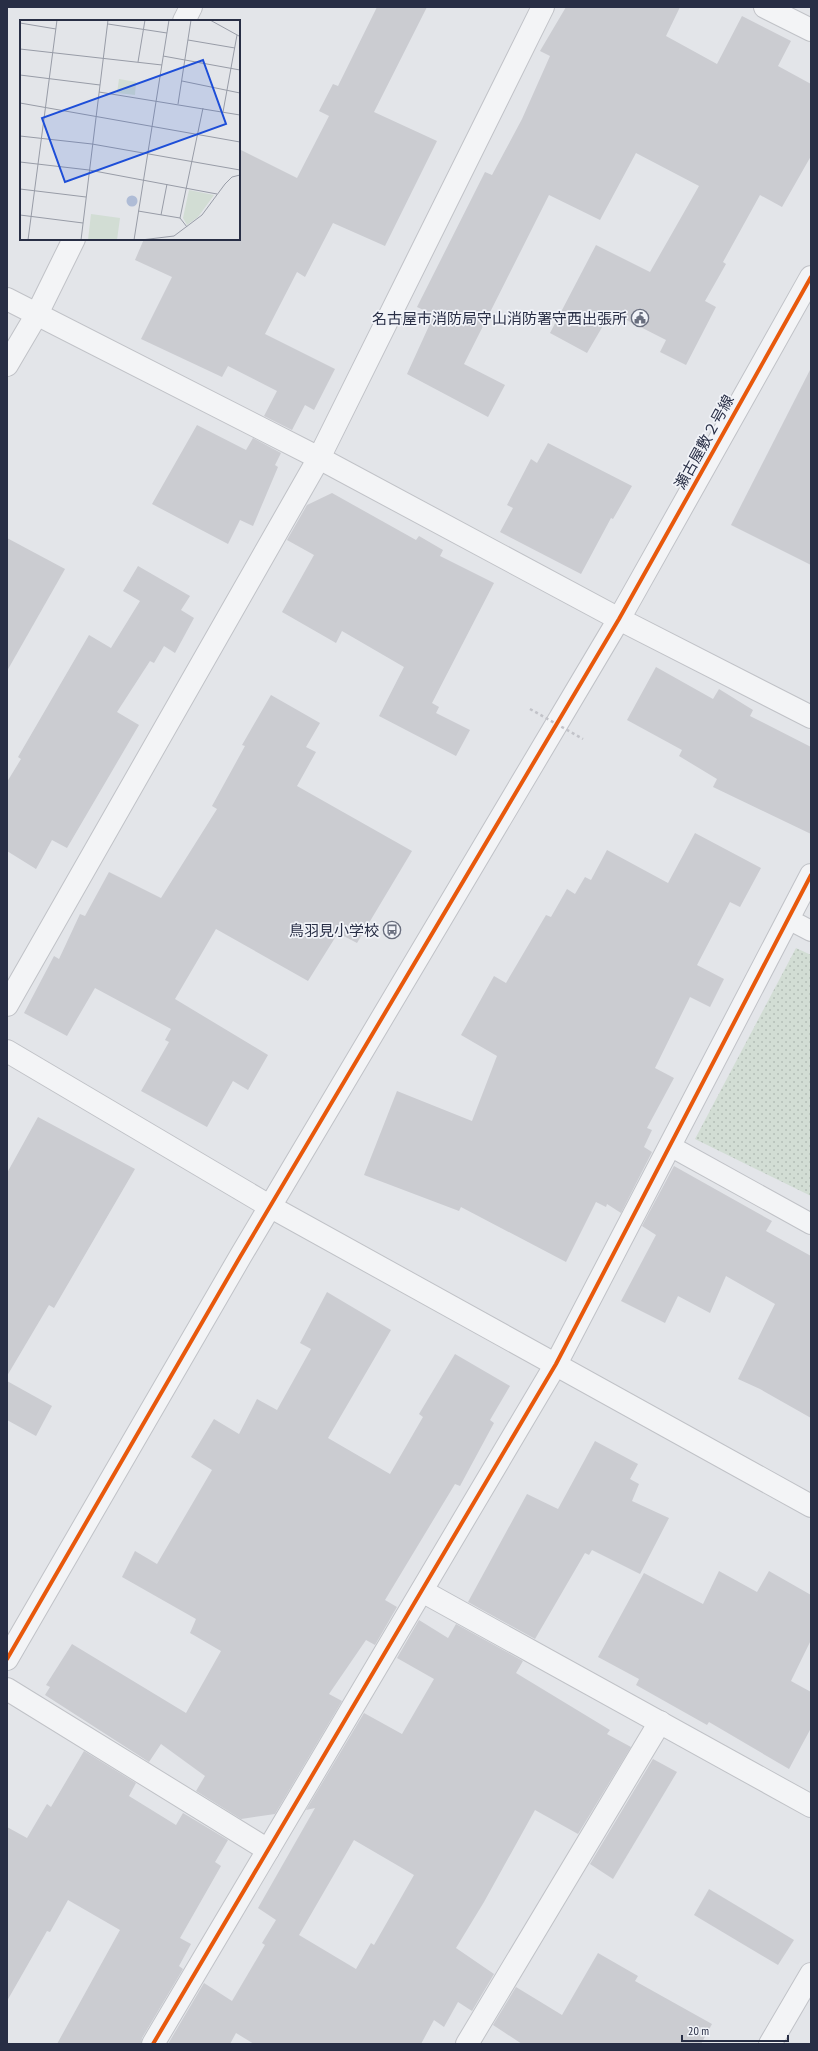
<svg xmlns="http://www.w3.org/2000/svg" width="818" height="2051" viewBox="0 0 818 2051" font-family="'PT Sans Narrow','Noto Sans JP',sans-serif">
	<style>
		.grass { fill: url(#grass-dots) }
		.building { fill: #cbccd1; fill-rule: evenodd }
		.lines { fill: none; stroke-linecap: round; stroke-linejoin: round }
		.service-casing { stroke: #c0c2c7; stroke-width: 22 }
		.minor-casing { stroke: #c0c2c7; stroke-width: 24 }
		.tertiary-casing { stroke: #c0c2c7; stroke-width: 24 }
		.service { stroke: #f3f4f6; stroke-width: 20 }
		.minor { stroke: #f3f4f6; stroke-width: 22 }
		.tertiary { stroke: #f3f4f6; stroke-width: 22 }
		.path-bridge { stroke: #c2c3c9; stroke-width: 2.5; stroke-dasharray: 3 3; stroke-linecap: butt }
		.cycleway-casing { stroke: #f1f3f8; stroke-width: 6 }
		.cycleway { stroke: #e8590c; stroke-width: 4 }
		.labels { text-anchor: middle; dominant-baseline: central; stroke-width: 3.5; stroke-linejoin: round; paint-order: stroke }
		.poi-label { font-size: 15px; fill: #282e45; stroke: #f1f3f8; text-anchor: end }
		.street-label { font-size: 15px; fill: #282e45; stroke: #f1f3f8 }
		.inset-road { fill: none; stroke: #989ca7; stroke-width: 1 }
		.view { fill: #1d4ed8; fill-opacity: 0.15; stroke: #1d4ed8; stroke-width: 2 }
		.inset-edge { fill: none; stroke: #282e45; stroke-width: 2 }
	</style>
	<defs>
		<pattern id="grass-dots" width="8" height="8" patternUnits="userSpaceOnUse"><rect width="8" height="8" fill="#d2ddd4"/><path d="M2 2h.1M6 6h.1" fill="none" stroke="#b4beb7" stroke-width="1.8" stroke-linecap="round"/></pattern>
	</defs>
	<rect width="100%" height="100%" fill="#e3e5e9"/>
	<path class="grass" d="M 796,948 L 811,955 L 811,1196 L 695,1139 Z"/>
	<g class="building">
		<path d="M 377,7 L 427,7 L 374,112 L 437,141 L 385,246 L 333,223 L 305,277 L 297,272 L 265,334 L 335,369 L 314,410 L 305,405 L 292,430 L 264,416 L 277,391 L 228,366 L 222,377 L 141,339 L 172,277 L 135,260 L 144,239 L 239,239 L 239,149 L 297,178 L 329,116 L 319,111 L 333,84 L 338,86 Z"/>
		<path d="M 566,7 L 680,7 L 666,36 L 717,64 L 742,16 L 791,41 L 778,66 L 811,84 L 811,156 L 782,207 L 760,195 L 723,262 L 726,264 L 705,301 L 716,307 L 686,365 L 660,352 L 666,340 L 611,312 L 587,353 L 550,333 L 596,245 L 650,272 L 699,186 L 636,153 L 600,220 L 549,195 L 464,364 L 505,385 L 488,417 L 407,374 L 434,315 L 417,307 L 485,172 L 492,175 L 522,119 L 550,56 L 540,51 Z"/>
		<path d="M 811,368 L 811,565 L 731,525 Z"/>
		<path d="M 197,425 L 246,450 L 253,438 L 281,453 L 275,465 L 278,467 L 253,526 L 240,520 L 228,544 L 152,504 Z"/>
		<path d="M 548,443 L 632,486 L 613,519 L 611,518 L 581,574 L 500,532 L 513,508 L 507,505 L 531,459 L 537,463 Z"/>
		<path d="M 332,493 L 416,540 L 419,536 L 443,550 L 440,556 L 494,583 L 432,703 L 439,707 L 436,713 L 470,730 L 456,756 L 379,716 L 404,667 L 342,631 L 336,643 L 282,612 L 314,555 L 287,540 L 307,505 Z"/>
		<path d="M 7,538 L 65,569 L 7,671 Z"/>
		<path d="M 138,566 L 190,596 L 181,610 L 194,618 L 175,653 L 164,646 L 154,663 L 150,661 L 117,712 L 139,725 L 67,848 L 52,840 L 36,869 L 7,851 L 7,782 L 21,759 L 18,757 L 89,635 L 111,648 L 140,601 L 123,591 Z"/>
		<path d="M 656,667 L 713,699 L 719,689 L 753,710 L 750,716 L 811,747 L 811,834 L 713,787 L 717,779 L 679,756 L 682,750 L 627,720 Z"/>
		<path d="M 271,695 L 320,723 L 306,747 L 316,752 L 297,786 L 412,851 L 357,943 L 338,933 L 308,981 L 216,929 L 175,999 L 268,1055 L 248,1090 L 233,1081 L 207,1127 L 141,1091 L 169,1042 L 165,1040 L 171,1029 L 95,988 L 67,1036 L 24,1013 L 54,956 L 59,959 L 80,914 L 85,916 L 109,872 L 161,898 L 217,809 L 212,806 L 245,746 L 242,745 Z"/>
		<path d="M 695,833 L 761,868 L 740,907 L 730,902 L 697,965 L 724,979 L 710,1007 L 690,997 L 655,1068 L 674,1078 L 647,1128 L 652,1130 L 644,1147 L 652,1152 L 621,1213 L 607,1204 L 606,1207 L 596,1202 L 566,1262 L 461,1207 L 459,1211 L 364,1175 L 397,1091 L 472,1121 L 497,1056 L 461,1035 L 494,976 L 506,983 L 546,915 L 551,917 L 567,889 L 575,894 L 585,877 L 591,880 L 607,850 L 668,883 Z"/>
		<path d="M 38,1117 L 135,1169 L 54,1308 L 49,1305 L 7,1376 L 7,1173 Z"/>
		<path d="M 674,1166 L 772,1221 L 766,1231 L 811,1256 L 811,1418 L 760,1389 L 738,1379 L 775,1304 L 726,1276 L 710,1313 L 678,1296 L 665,1323 L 621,1301 L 656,1235 L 642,1226 Z"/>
		<path d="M 327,1292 L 391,1330 L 328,1438 L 390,1474 L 423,1417 L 419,1414 L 455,1354 L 510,1386 L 490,1420 L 494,1423 L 460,1486 L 455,1484 L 385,1600 L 397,1607 L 375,1645 L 366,1640 L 329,1694 L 342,1701 L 275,1814 L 241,1819 L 196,1791 L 205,1776 L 161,1744 L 149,1762 L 45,1695 L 50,1687 L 46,1685 L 72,1644 L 186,1713 L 221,1651 L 190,1633 L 196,1619 L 122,1577 L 135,1551 L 157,1564 L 212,1470 L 191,1457 L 214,1419 L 239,1434 L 257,1399 L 277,1410 L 311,1349 L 300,1343 Z"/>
		<path d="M 7,1381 L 52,1406 L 36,1436 L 7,1420 Z"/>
		<path d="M 595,1441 L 638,1464 L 630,1479 L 639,1484 L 632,1501 L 669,1518 L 640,1574 L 592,1550 L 589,1555 L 585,1553 L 535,1639 L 468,1602 L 527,1494 L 558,1509 Z"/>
		<path d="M 719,1571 L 757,1592 L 769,1571 L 811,1595 L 811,1640 L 791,1681 L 811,1692 L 811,1728 L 789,1769 L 709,1722 L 707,1725 L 636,1685 L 639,1679 L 598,1657 L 644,1573 L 703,1604 Z"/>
		<path d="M 419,1620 L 448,1638 L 456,1624 L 523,1661 L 516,1673 L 610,1730 L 607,1734 L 631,1747 L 578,1834 L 535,1810 L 484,1902 L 456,1948 L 494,1974 L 472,2011 L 458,2002 L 444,2027 L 434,2020 L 421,2044 L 254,2044 L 236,2033 L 230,2044 L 168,2044 L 204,1983 L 232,2001 L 265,1945 L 262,1943 L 276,1920 L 258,1908 L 315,1808 L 306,1810 L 364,1713 L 402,1734 L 434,1679 L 397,1658 ZM 354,1840 L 414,1875 L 374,1945 L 371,1943 L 356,1969 L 299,1935 Z"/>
		<path d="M 84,1751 L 136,1783 L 129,1796 L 176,1825 L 183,1813 L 228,1840 L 215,1862 L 221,1866 L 180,1938 L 191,1944 L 179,1966 L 183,1969 L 142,2038 L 141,2044 L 57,2044 L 120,1930 L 68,1900 L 50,1932 L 47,1931 L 7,2001 L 7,1827 L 27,1838 L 47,1804 L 51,1807 Z"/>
		<path d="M 653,1759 L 677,1772 L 613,1879 L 590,1864 Z"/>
		<path d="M 709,1889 L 794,1940 L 778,1965 L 694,1915 Z"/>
		<path d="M 598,1953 L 638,1976 L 635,1981 L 712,2024 L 701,2044 L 522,2044 L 493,2025 L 516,1987 L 562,2015 Z"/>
	</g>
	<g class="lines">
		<defs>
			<g id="service">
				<path d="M 788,919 L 811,931"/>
				<path d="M 670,1146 L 811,1224"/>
			</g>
			<g id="minor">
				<path d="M 765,7 L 811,30"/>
				<path d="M 184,21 L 191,7"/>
				<path d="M 7,299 L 319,458 L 619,619 L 811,717"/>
				<path d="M 7,365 L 37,314 L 74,239"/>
				<path d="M 7,1005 L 319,458 L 543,7"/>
				<path d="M 422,1591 L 811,1806"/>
				<path d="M 7,1689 L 268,1850"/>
				<path d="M 153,2044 L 556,1364 L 811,875"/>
				<path d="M 467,2044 L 660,1722"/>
				<path d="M 770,2044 L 811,1974"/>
			</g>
			<g id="tertiary">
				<path d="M 7,1051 L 271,1207 L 811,1506"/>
				<path d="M 7,1659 L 240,1257 L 619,619 L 811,277"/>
			</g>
		</defs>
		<use href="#service" class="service-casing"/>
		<use href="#minor" class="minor-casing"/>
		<use href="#tertiary" class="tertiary-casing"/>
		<use href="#service" class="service"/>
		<use href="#minor" class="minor"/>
		<use href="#tertiary" class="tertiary"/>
		<path class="path-bridge" d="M 530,709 L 583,739"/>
		<defs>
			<g id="cycleway">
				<path d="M 7,1659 L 240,1257 L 619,619 L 811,277"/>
				<path d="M 153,2044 L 556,1364 L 811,875"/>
			</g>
		</defs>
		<use href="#cycleway" class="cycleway-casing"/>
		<use href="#cycleway" class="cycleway"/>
	</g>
	<defs>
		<symbol id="civic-ring" viewBox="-11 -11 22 22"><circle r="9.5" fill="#f1f3f8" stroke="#696e7e" stroke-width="1.5"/><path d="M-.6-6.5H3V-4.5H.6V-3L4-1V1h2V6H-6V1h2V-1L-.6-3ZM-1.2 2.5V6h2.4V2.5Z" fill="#696e7e"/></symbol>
		<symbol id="bus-ring" viewBox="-11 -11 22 22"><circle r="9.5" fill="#f1f3f8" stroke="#696e7e" stroke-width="1.5"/><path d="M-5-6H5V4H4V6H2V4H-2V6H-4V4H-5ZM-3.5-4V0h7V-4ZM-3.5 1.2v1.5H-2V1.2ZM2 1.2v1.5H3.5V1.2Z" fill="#696e7e"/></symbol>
	</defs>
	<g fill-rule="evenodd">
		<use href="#civic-ring" x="630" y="308" width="20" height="20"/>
		<use href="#bus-ring" x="382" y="920" width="20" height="20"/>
	</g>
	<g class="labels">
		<g class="poi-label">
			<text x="627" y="318">名古屋市消防局守山消防署守西出張所</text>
			<text x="379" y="930">鳥羽見小学校</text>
		</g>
		<g class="street-label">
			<text transform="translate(704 442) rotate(-61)">瀬古屋敷２号線</text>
		</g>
	</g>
	<g transform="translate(20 20)">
		<rect width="220" height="220" fill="#e3e5e9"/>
		<path d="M 99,59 L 116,62 L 115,75 L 97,73 ZM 169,170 L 194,175 L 178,197 L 167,205 L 163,198 Z" fill="#d2ddd4"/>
		<path d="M 71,194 L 100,198 L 97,220 L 68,220 Z" fill="#d2ddd4"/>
		<path d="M106.5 181a5.5 5.5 0 1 1 11 0a5.5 5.5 0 1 1-11 0Z" fill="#afbcd6"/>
		<path class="inset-road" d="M 190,0 L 219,16M 0,3 L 36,9M 88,4 L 147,13M 168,20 L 215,28M 0,29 L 142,45M 143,36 L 220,50M 118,42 L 125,0M 0,55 L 80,65M 162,61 L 220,73M 79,72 L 220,95M 0,83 L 220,122M 158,84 L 171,0M 203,92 L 217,15M 0,116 L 72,124 L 220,150M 0,142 L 69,150 L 197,174M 0,169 L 66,177M 118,191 L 160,198 L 167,207M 0,195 L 63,203M 141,195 L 147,164M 160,198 L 183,88M 8,220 L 37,0M 61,220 L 88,0M 114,220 L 149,0M 121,220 L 154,216 L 182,195 L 205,164 L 212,157 L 220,155"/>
		<path class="view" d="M 183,40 L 206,104 L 45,162 L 22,98 Z"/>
		<rect width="220" height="220" class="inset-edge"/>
	</g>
	<rect width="818" height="2051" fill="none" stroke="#282e45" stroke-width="16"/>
	<path d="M682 2035v6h106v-6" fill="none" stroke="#282e45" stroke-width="2"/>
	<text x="688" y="2035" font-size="12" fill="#282e45" stroke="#f1f3f8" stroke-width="3" paint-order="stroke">20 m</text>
</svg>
